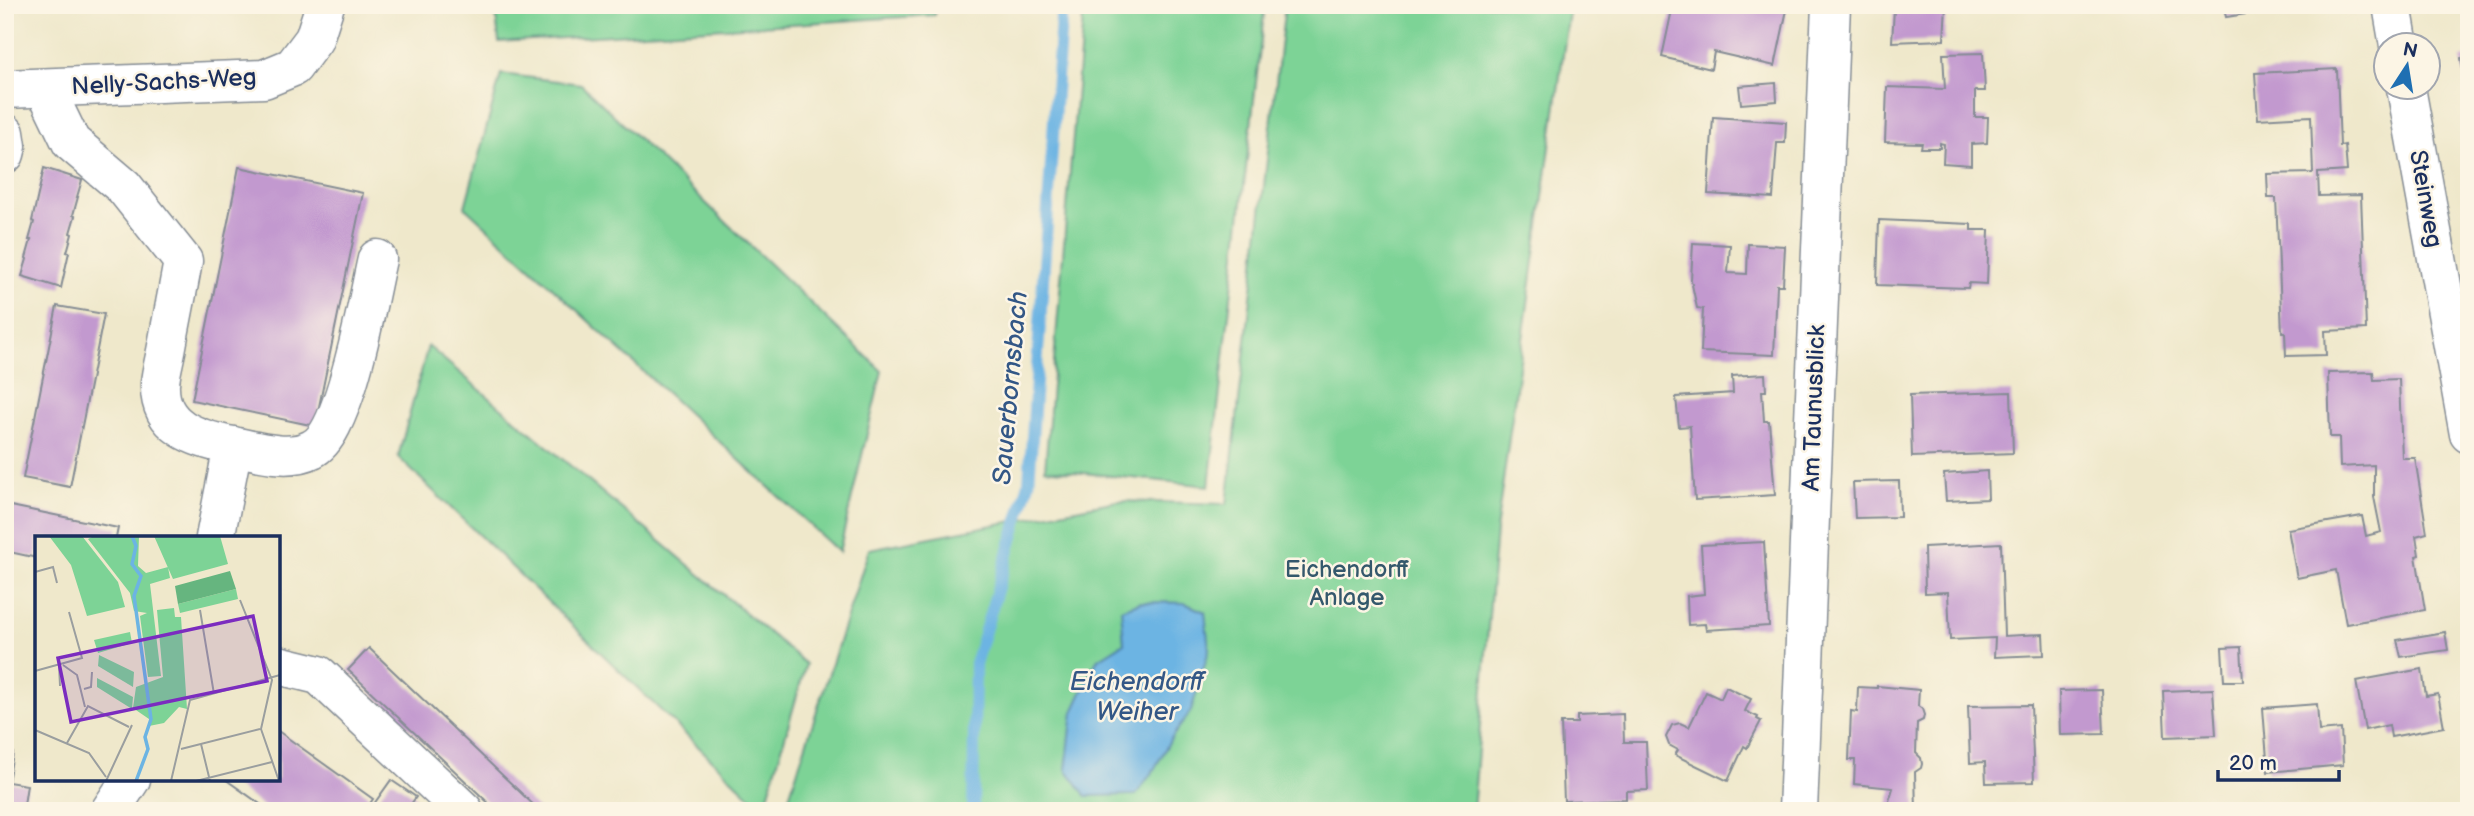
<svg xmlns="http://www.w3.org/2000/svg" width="2474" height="816" viewBox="0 0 2474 816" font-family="'Balsamiq Sans',sans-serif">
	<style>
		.green { fill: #7dd396; stroke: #4c817a; stroke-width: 2; fill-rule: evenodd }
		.water { fill: #6cb4e3; stroke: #4472a0; stroke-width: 2 }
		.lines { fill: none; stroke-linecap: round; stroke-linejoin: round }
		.stream { stroke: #6cb4e3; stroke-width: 12 }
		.building { fill: #c299cf }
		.minor-casing { stroke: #858c94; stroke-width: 41 }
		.minor { stroke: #fff; stroke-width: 38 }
		.labels { text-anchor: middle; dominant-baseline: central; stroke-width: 5; stroke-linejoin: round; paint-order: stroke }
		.street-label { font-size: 24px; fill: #1b2f5e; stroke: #fcf5e5 }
		.park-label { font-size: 24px; fill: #34586c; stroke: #fcf5e5 }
		.water-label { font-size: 26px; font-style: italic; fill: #335786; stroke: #fcf5e5 }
		.inset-river { fill: none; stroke: #6cb4e3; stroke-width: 3.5 }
		.inset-road { fill: none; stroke: #9a9e9f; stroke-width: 2 }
		.view { fill: #7b2cbf; fill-opacity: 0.15; stroke: #7b2cbf; stroke-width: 3.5 }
		.inset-edge { fill: none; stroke: #1b2f5e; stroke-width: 3.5 }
	</style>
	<rect width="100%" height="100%" fill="#fcf5e5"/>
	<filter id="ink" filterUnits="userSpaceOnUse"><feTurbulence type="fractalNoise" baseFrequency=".0143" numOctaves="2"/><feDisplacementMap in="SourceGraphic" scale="14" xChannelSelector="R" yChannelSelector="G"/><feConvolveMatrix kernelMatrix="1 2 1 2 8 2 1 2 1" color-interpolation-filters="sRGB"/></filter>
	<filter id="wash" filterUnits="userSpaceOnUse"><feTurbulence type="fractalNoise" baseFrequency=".00686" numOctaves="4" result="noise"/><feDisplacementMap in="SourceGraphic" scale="28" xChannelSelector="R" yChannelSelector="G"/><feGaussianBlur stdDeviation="1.57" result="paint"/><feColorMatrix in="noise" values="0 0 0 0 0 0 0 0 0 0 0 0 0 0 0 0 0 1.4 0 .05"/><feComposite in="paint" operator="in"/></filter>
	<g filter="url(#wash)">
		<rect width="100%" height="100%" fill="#efe8cb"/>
		<g class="green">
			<path d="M 495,5 L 935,5 L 935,15 L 499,42 Z"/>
			<path d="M 1084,5 L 1265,5 L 1209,486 L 1045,469 Z"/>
			<path d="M 1285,5 L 1570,5 L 1496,531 L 1473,811 L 798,811 L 788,800 L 869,549 L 1117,501 L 1227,504 ZM 1141,602 L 1184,603 L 1205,612 L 1170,740 L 1155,768 L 1097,660 L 1124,643 L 1122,609 Z"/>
			<path d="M 501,74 L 581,84 L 882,371 L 839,552 L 465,207 Z"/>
			<path d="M 428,346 L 806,664 L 764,810 L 398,457 Z"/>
		</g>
		<path class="water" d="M 1141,602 L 1184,603 L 1205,612 L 1209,650 L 1191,711 L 1170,740 L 1155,768 L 1136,795 L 1086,796 L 1066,769 L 1073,712 L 1097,660 L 1124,643 L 1121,609 Z"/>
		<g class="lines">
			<path class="stream" d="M 973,811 L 975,664 L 1029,483 L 1062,5"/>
		</g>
		<g id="blocks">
			<g class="building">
				<path d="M 1673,5 L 1714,13 L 1715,5 L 1788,5 L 1775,66 L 1714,52 L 1711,69 L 1662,57 Z"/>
				<path d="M 1891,5 L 1946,5 L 1944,40 L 1892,42 L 1894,9 L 1891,10 Z"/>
				<path d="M 2223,5 L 2297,5 L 2297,6 L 2226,17 Z"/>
				<path d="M 1983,53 L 1985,91 L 1975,91 L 1975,117 L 1988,117 L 1987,143 L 1971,144 L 1971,165 L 1943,163 L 1944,144 L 1940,143 L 1940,148 L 1921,148 L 1922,143 L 1885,142 L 1887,87 L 1945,89 L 1943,54 Z"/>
				<path d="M 2469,57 L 2469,93 L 2467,93 L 2461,58 Z"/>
				<path d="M 2337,69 L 2340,146 L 2345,145 L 2347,171 L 2318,173 L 2319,196 L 2361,195 L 2366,329 L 2325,331 L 2326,355 L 2286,356 L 2285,332 L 2282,332 L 2276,198 L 2268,198 L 2267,174 L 2313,173 L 2311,116 L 2258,119 L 2255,73 Z"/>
				<path d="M 1776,83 L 1777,101 L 1741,104 L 1739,86 Z"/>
				<path d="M 1713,117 L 1786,122 L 1785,143 L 1777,143 L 1773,198 L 1708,194 Z"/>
				<path d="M 239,167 L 363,193 L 315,426 L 192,400 Z"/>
				<path d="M 44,168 L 82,180 L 77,197 L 78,197 L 73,215 L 75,216 L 70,233 L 72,234 L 67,252 L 69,252 L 61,288 L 22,276 L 27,259 L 26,258 L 31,240 L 29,240 L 34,222 L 32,221 Z"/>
				<path d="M 1879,220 L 1971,224 L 1971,230 L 1989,230 L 1987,284 L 1969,283 L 1968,288 L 1877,285 Z"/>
				<path d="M 1693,243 L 1730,245 L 1728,273 L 1747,274 L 1748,244 L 1785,246 L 1783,285 L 1777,285 L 1774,355 L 1701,352 L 1703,309 L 1697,308 L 1691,280 Z"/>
				<path d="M 57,306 L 104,314 L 70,487 L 23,478 Z"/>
				<path d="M 2373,372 L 2374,380 L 2399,379 L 2402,458 L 2415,458 L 2427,533 L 2416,536 L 2419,555 L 2416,556 L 2425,610 L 2346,624 L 2336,570 L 2297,578 L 2288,529 L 2362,516 L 2366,536 L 2381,532 L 2374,497 L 2374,465 L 2340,467 L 2339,437 L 2330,437 L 2328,373 Z"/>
				<path d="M 1765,374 L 1766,391 L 1762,391 L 1764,421 L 1769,421 L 1775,495 L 1695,500 L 1690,426 L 1679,427 L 1676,397 L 1733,393 L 1732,376 Z"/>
				<path d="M 2011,392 L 2013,453 L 1912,457 L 1910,395 Z"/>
				<path d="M 1987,471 L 1988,499 L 1946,501 L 1944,474 Z"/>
				<path d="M 1899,481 L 1900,517 L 1855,518 L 1853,482 Z"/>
				<path d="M 6,505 L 118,528 L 116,538 L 37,538 L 37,558 L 5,551 Z"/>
				<path d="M 1764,542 L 1769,626 L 1706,630 L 1705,624 L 1688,625 L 1687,596 L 1704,594 L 1701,545 Z"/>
				<path d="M 2001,543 L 2004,636 L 2043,634 L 2044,655 L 1994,657 L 1995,638 L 1950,640 L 1948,592 L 1925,593 L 1924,547 Z"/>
				<path d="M 2445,632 L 2448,650 L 2401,657 L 2397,640 Z"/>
				<path d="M 2241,647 L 2243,681 L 2224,681 L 2222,648 Z"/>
				<path d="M 369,648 L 540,811 L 497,811 L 348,670 Z"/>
				<path d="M 2422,669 L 2426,696 L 2438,694 L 2444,727 L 2391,737 L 2389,725 L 2365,730 L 2356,681 Z"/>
				<path d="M 1877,686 L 1919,690 L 1918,706 L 1922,709 L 1924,715 L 1923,720 L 1917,723 L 1916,753 L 1921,758 L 1922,764 L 1921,768 L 1915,772 L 1916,811 L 1886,811 L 1893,788 L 1854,784 L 1855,760 L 1849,760 L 1851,711 L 1857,712 L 1858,687 L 1877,688 Z"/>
				<path d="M 1726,687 L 1751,699 L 1745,711 L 1758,717 L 1757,719 L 1761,721 L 1747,748 L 1744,746 L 1728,781 L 1675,755 L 1678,750 L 1669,745 L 1666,737 L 1672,725 L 1680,723 L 1689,727 L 1706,692 L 1721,699 Z"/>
				<path d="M 2213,689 L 2216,735 L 2165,737 L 2163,691 Z"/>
				<path d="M 2102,690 L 2104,734 L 2060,735 L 2059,691 Z"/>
				<path d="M 2317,704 L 2319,731 L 2341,729 L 2343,765 L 2268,772 L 2263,708 Z"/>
				<path d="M 2031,705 L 2034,782 L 1986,783 L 1985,762 L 1970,763 L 1968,706 Z"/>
				<path d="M 1623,714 L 1624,742 L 1646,742 L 1648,790 L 1626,791 L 1626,799 L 1564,801 L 1561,723 L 1577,723 L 1577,716 Z"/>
				<path d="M 278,731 L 373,799 L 365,811 L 270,811 L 225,779 L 278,779 Z"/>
				<path d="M 5,752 L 13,753 L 8,782 L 27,785 L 24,805 L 30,806 L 30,811 L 5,811 Z"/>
				<path d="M 391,780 L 416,797 L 406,811 L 369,811 Z"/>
			</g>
		</g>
	</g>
	<g filter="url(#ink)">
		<use href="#blocks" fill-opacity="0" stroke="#858c94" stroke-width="2"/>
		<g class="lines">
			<defs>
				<g id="minor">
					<path d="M 2392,5 L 2399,46"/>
					<path d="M 45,88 L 71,142 L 124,187 L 183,261 C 178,290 172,318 167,346 C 165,358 161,371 160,383 C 158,428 197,439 233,446 L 215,538"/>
					<path d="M 2406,88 L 2469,434"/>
					<path d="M 5,89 L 264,79 L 293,67 L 314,39 L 325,5"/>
					<path d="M 5,133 L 7,146 L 5,154"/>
					<path d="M 233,446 C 257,451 289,461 312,449 C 346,433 368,297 377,259"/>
					<path d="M 278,665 L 319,675 L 464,811"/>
					<path d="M 110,811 L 131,779"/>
					<path d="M 1798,811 L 1831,5"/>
				</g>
			</defs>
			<use href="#minor" class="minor-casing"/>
			<use href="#minor" class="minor"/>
		</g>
	</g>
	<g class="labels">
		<g class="street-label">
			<text transform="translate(164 82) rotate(-3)">Nelly-Sachs-Weg</text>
			<text transform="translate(2426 199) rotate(80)">Steinweg</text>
			<text transform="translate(1814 408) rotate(-88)">Am Taunusblick</text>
		</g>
		<g class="park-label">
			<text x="1347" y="569">Eichendorff<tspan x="1347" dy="28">Anlage</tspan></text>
		</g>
		<g class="water-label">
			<text transform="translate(1011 388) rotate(-85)">Sauerbornsbach</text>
			<text x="1137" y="682">Eichendorff<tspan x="1137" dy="30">Weiher</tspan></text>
		</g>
	</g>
	<g transform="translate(35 536)">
		<rect width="245" height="245" fill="#efe8cb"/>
		<path d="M 14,0 L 47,0 L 83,46 L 90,71 L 52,80 L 36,29 ZM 59,0 L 104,0 L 103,30 L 111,37 L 133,31 L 135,42 L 115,48 L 126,140 L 113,141 L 105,80 L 112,77 L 99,75 L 95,57 L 53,3 ZM 119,0 L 185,0 L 193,28 L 138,43 ZM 201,53 L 203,63 L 145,77 L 143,68 ZM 139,72 L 140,81 L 146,81 L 152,173 L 144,171 L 129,187 L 114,190 L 114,183 L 98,172 L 101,151 L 128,141 L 122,74 ZM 95,96 L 97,107 L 63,117 L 59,104 ZM 64,119 L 99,136 L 98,151 L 63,130 ZM 62,142 L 98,161 L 97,173 L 62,151 Z" fill="#7dd396"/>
		<path d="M 195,35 L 201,53 L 143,68 L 140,50 Z" fill="#66b57f"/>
		<path class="inset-river" d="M 97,0 L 101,10 L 97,28 L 106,40 L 99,60 L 116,183 L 110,201 L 113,213 L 101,245"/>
		<path class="inset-road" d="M 0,36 L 18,31 L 22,47M 205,64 L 237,144 L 226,193 L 244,245M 165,74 L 179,158M 24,129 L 25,150M 28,129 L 42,139 L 50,171M 0,135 L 47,122 L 34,76M 49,153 L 56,151 L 57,136M 0,194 L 54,217 L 71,241M 32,207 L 53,170 L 94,191M 166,208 L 175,245M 146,213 L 225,193M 71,245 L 97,189M 136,245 L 155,164 L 245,139M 161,245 L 237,226"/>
		<path class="view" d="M 218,80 L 232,145 L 36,186 L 23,122 Z"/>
		<rect width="245" height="245" class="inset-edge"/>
	</g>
	<rect width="2474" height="816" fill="none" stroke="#fcf5e5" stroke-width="28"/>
	<g transform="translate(2407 66) rotate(12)"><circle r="33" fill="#fcf5e5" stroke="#a2a6af" stroke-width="2"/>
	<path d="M0-5L12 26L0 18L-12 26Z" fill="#1f6fb2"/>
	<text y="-10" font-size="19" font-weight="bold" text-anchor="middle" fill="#1b2f5e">N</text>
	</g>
	<path d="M2218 770v10h121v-10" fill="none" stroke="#1b2f5e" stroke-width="3.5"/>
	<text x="2229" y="770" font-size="21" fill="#1b2f5e" stroke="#fcf5e5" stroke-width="5" paint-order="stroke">20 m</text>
</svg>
